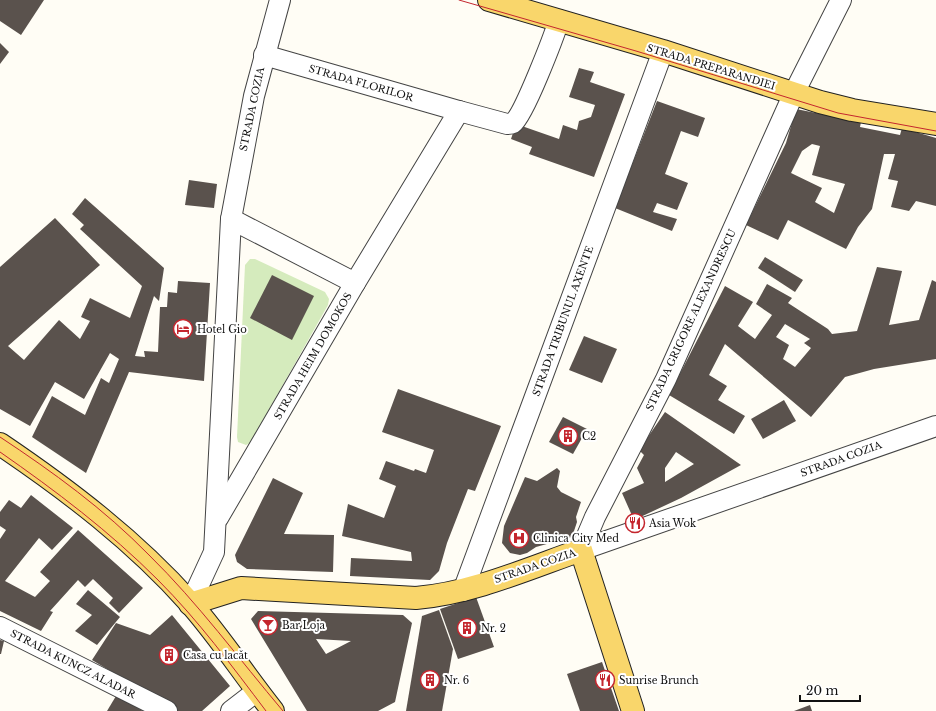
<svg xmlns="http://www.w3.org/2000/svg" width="936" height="711" viewBox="0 0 936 711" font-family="'Libre Baskerville',serif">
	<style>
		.green { fill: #d5ebbd }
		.building { fill: #5a524d; fill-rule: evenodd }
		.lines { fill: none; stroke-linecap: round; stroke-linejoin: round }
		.minor-casing { stroke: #444; stroke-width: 22 }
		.major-casing { stroke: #222; stroke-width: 24 }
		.minor { stroke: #fff; stroke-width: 20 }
		.major { stroke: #f9d66b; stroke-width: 22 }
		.tram { stroke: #c4262e; stroke-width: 1 }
		.labels { text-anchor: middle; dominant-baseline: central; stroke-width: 4; stroke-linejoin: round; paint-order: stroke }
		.street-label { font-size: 10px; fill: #111; stroke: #fff }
		.poi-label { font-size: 10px; fill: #111; stroke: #fff; text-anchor: start }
	</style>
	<rect width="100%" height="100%" fill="#fffdf5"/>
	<path class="green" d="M 250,259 L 255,259 L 325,292 L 329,299 L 328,305 L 250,443 L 246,445 L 238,442 L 237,437 L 245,265 Z"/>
	<g class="building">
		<path d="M 0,0 L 44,0 L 21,35 L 0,21 Z"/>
		<path d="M 0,43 L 9,52 L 0,64 Z"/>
		<path d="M 579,68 L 594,72 L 590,82 L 625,94 L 594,177 L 529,154 L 532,147 L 511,139 L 516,124 L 559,139 L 563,125 L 577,130 L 579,121 L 591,117 L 595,105 L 569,97 Z"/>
		<path d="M 657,101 L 705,118 L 698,137 L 681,131 L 665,174 L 688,183 L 677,210 L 657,203 L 653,212 L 677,219 L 672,231 L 615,208 Z"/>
		<path d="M 796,109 L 861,122 L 860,127 L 900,135 L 902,128 L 936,138 L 936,206 L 916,201 L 909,211 L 891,207 L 898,181 L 888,179 L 895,154 L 884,154 L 872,209 L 858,227 L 846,249 L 788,220 L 778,240 L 746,225 L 786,143 ZM 812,144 L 820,146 L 812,175 L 845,184 L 834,213 L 815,202 L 822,188 L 791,173 L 802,151 Z"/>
		<path d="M 189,180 L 217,184 L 214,208 L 185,205 Z"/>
		<path d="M 85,198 L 164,268 L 159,301 L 154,296 L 135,356 L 145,357 L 144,351 L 158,352 L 160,307 L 167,307 L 168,292 L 177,293 L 178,281 L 210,283 L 204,381 L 129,372 L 86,473 L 32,437 L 52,396 L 85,415 L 101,378 L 109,383 L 119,359 L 110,353 L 84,399 L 55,382 L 30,426 L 0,409 L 0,267 L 55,218 L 100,265 L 8,346 L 24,360 L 59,320 L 80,339 L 90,321 L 81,317 L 90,298 L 130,318 L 142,286 L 80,229 L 84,225 L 72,214 Z"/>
		<path d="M 765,257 L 803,280 L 795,292 L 758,268 Z"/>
		<path d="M 877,267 L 902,271 L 889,325 L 919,320 L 932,280 L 936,282 L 936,359 L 874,369 L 845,377 L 811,417 L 725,344 L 709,375 L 727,386 L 718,400 L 745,416 L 734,434 L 669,395 L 725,286 L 753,302 L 738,326 L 755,339 L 772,315 L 756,304 L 767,284 L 792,298 L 788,303 L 828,329 L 832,334 L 857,331 ZM 785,324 L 810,339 L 804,343 L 811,348 L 795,367 L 783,359 L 789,345 L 776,337 Z"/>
		<path d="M 272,275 L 314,296 L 292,340 L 250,318 Z"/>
		<path d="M 584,336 L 617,349 L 602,383 L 569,370 Z"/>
		<path d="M 398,389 L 501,426 L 475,491 L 468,489 L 447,543 L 439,571 L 430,580 L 350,576 L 351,558 L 412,561 L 411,552 L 342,536 L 348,504 L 384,518 L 396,486 L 379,479 L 386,461 L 414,471 L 415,469 L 426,473 L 434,450 L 382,432 Z"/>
		<path d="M 784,400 L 796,421 L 763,439 L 751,419 Z"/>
		<path d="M 665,412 L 741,465 L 681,498 L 634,520 L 622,493 L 644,483 L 637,468 L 644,455 L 639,450 ZM 676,452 L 694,464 L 665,482 L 665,468 Z"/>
		<path d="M 563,417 L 587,429 L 573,454 L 549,442 Z"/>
		<path d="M 557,468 L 560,471 L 557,487 L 561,492 L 581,502 L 576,517 L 577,522 L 572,537 L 536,547 L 527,553 L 520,555 L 510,553 L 502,543 L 504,526 L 525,477 L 537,481 Z"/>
		<path d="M 273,478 L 303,493 L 284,534 L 334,535 L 333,572 L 247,569 L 237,562 L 235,555 Z"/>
		<path d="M 31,495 L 73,528 L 52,550 L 39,538 L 5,581 L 35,597 L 50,581 L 40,572 L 78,530 L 143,588 L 119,613 L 109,603 L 113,598 L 93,579 L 85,587 L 78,580 L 50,611 L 53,612 L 41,631 L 0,611 L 0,539 L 6,530 L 0,526 L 0,512 L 9,500 L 21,508 Z"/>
		<path d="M 88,590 L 120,617 L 97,645 L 75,631 L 92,615 L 76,604 Z"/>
		<path d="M 476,597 L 494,647 L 458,659 L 440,609 Z"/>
		<path d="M 439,610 L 453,649 L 442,711 L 406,711 L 422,616 Z"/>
		<path d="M 258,611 L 403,615 L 412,623 L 395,702 L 378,711 L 307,711 L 251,619 ZM 316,639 L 351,641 L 326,654 Z"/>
		<path d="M 172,615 L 230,686 L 202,711 L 177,711 L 92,660 L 116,623 L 150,635 Z"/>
		<path d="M 0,640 L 4,641 L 1,654 L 0,654 Z"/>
		<path d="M 602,662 L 619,711 L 580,711 L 567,674 Z"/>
		<path d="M 116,696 L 143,711 L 107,711 Z"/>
		<path d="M 810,705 L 812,711 L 794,711 Z"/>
	</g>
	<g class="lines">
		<defs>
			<g id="minor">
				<path d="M 264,55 L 459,111 L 355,283"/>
				<path d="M 459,111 L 507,124 C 510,124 511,124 513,123 C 524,115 554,36 559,20"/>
				<path d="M 218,518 L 355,283 L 231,219"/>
				<path d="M 581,550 L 595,517 L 666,379 L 794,93 L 841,0"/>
				<path d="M 581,550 L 936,426"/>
				<path d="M 463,591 L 663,51"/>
				<path d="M 190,604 L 214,552 L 231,219 L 254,96 L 280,0"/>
				<path d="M 0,627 L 167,711"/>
				<path d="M 231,711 L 257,691"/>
			</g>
			<g id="major">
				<path d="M 489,0 L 663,51 L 820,102 L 852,110 L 936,124"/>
				<path d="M 0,444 C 68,490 135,541 190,603 C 220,637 245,676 273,711"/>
				<path d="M 190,604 L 241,588 L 416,598 C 473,593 527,569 581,550 L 633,711"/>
			</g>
		</defs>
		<use href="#minor" class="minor-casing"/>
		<use href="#major" class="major-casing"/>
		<use href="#minor" class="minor"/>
		<use href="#major" class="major"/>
		<g class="tram">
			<path d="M 459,0 L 636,51 L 838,113 L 936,131"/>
			<path d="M 0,437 C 53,472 104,509 149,555 C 198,603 239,659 283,711"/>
			<path d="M 0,452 C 56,491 109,531 158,580 C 198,620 232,666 266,711"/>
		</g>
	</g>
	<defs>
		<symbol id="hotel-ring" viewBox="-11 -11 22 22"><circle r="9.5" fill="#fff" stroke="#c4262e" stroke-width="1.5"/><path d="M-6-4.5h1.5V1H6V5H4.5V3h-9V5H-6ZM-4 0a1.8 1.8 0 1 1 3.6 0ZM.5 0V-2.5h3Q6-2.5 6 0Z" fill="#c4262e"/></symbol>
		<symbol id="building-ring" viewBox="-11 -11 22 22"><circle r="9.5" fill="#fff" stroke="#c4262e" stroke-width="1.5"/><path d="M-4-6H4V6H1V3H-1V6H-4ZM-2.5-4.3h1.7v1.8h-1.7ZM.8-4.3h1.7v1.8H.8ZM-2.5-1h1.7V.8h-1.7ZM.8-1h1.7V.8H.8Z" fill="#c4262e"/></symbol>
		<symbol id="restaurant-ring" viewBox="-11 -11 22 22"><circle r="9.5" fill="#fff" stroke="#c4262e" stroke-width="1.5"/><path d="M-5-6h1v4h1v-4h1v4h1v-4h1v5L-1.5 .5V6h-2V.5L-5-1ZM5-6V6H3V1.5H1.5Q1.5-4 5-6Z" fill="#c4262e"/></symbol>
		<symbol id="hospital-ring" viewBox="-11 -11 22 22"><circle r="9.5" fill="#fff" stroke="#c4262e" stroke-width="1.5"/><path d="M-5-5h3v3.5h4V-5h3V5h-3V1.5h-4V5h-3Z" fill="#c4262e"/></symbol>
		<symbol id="bar-ring" viewBox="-11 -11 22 22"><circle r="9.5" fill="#fff" stroke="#c4262e" stroke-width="1.5"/><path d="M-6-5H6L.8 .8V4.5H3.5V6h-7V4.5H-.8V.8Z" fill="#c4262e"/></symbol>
	</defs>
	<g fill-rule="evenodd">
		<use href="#hotel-ring" x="172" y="318" width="22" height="22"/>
		<use href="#building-ring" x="557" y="425" width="22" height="22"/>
		<use href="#restaurant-ring" x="624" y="512" width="22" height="22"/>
		<use href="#hospital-ring" x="508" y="527" width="22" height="22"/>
		<use href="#bar-ring" x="257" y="614" width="22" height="22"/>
		<use href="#building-ring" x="456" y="617" width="22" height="22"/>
		<use href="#building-ring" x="158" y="644" width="22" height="22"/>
		<use href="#building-ring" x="419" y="669" width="22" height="22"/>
		<use href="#restaurant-ring" x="594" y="669" width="22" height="22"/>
	</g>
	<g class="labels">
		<g class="street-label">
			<text transform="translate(711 67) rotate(17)">STRADA PREPARANDIEI</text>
			<text transform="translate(361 83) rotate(16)">STRADA FLORILOR</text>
			<text transform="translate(252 109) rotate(-78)">STRADA COZIA</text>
			<text transform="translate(691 320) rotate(-65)">STRADA GRIGORE ALEXANDRESCU</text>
			<text transform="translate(563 321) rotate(-70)">STRADA TRIBUNUL AXENTE</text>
			<text transform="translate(313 356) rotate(-60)">STRADA HEIM DOMOKOS</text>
			<text transform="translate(841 459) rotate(-20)">STRADA COZIA</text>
			<text transform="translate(535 566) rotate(-19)">STRADA COZIA</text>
			<text transform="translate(73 664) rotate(27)">STRADA KUNCZ ALADAR</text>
		</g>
		<g class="poi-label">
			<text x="197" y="329">Hotel Gio</text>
			<text x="582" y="436">C2</text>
			<text x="649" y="523">Asia Wok</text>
			<text x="533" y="538">Clinica City Med</text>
			<text x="282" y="625">Bar Loja</text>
			<text x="481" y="628">Nr. 2</text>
			<text x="183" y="655">Casa cu lacăt</text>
			<text x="444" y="680">Nr. 6</text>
			<text x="619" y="680">Sunrise Brunch</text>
		</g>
	</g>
	<path d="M800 695v6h60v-6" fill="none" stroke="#111111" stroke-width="2"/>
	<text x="806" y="695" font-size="12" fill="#111111" stroke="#ffffff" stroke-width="3" paint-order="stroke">20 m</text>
</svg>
